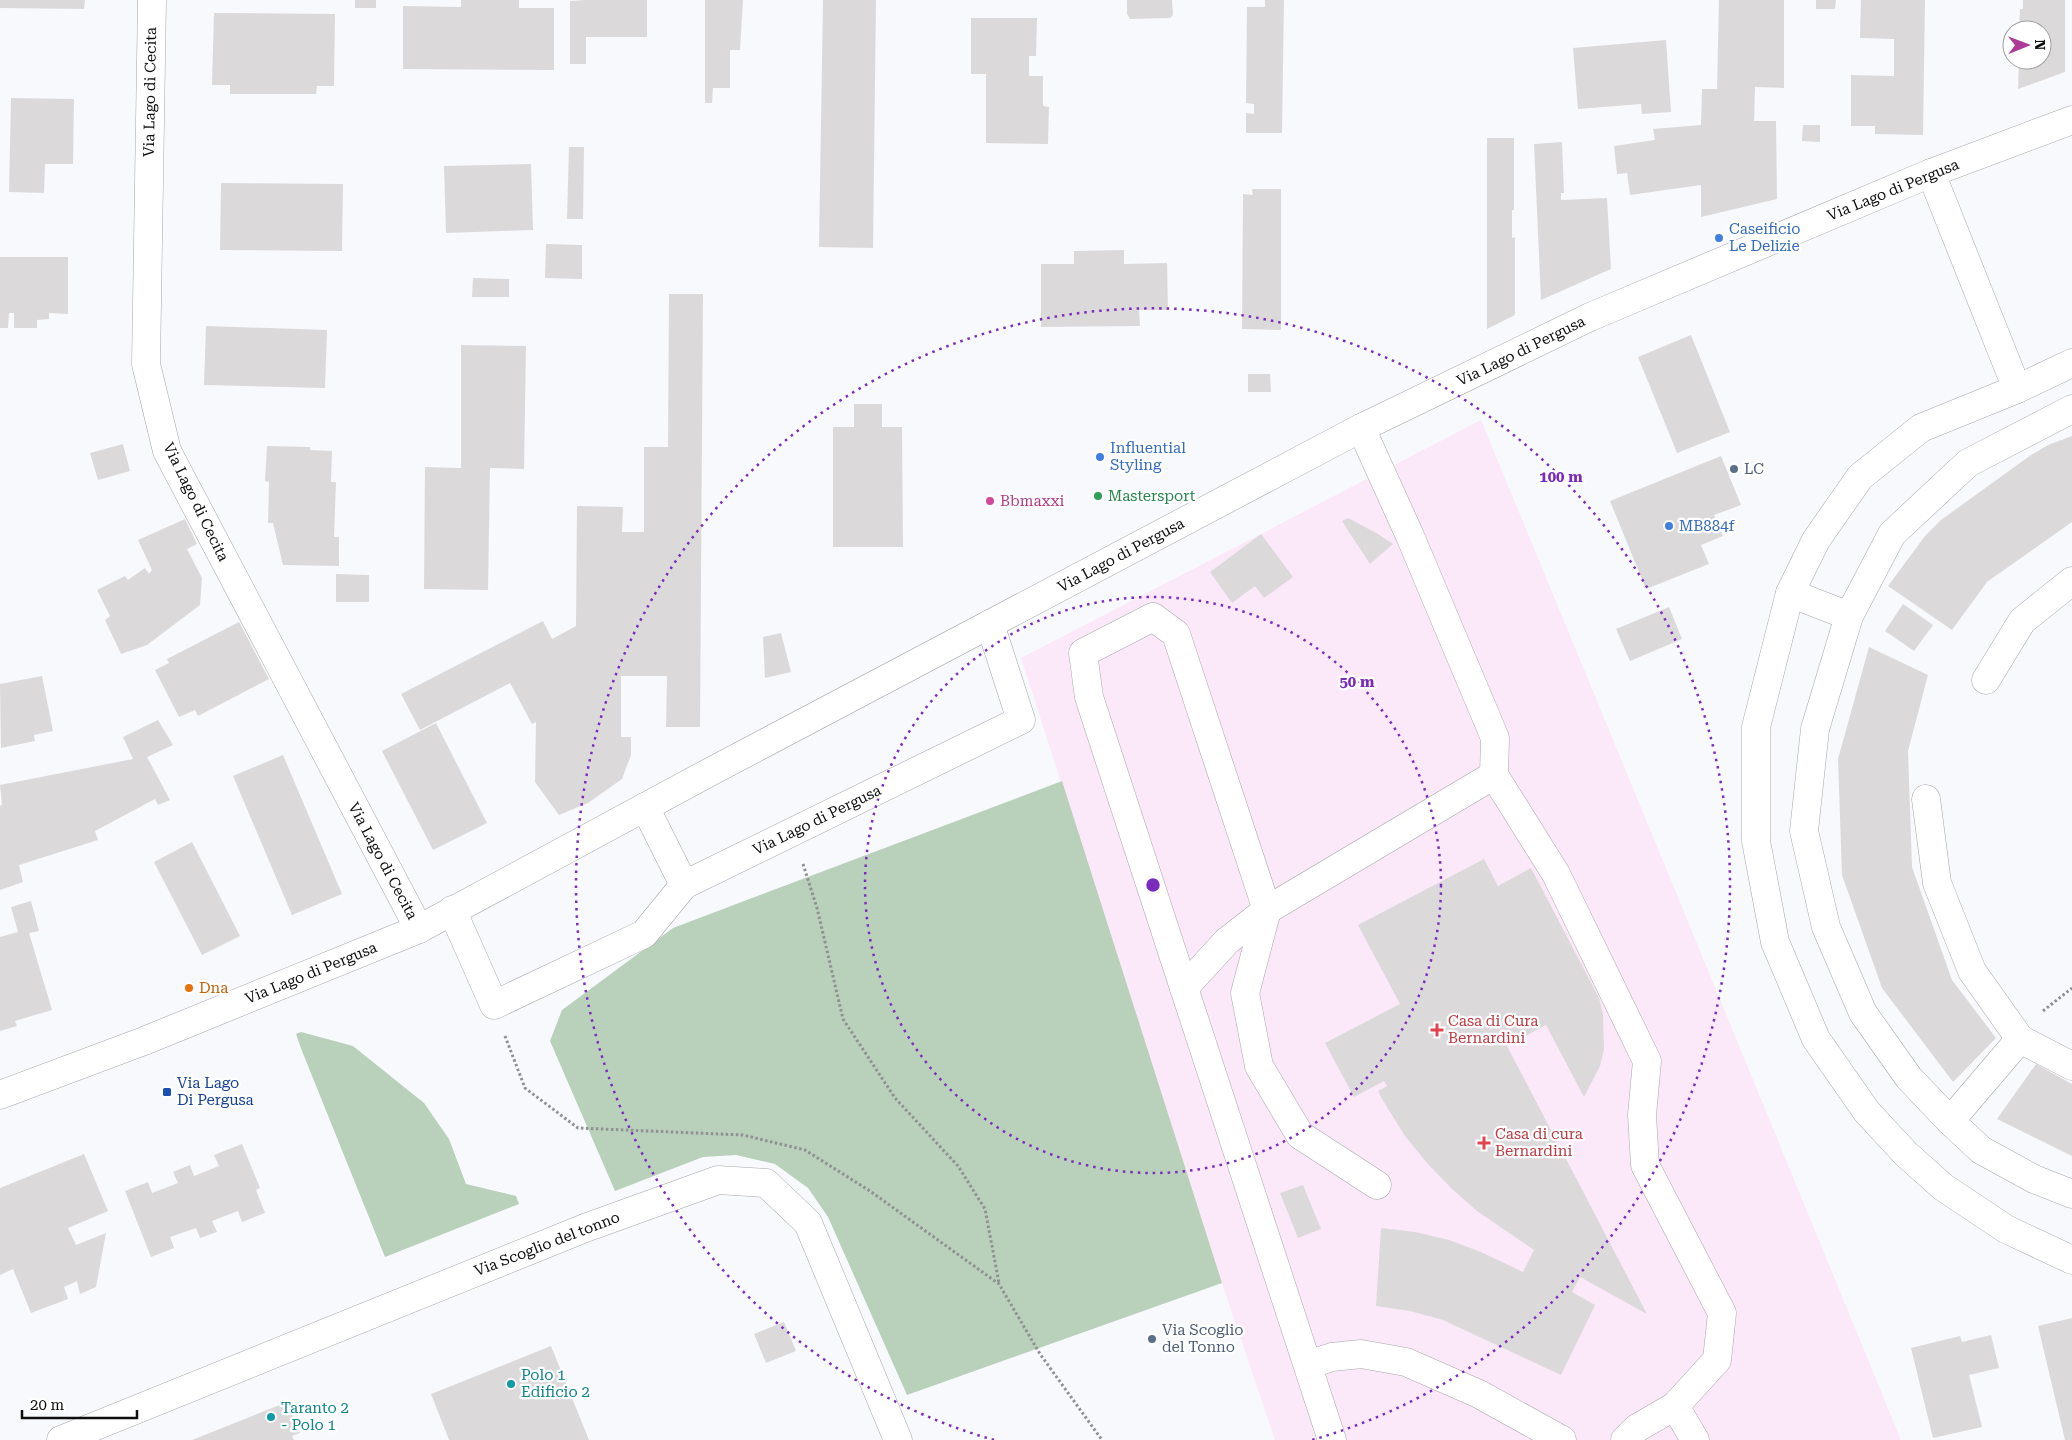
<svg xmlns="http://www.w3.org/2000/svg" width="2072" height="1440" viewBox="0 0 2072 1440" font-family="'Roboto Serif',serif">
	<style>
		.medical { fill: #fbe8f9 }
		.green { fill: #b9d1bb }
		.building { fill: #dcd9db }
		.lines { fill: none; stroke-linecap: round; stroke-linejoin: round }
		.minor-casing { stroke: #a7a7ab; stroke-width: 29 }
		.path { stroke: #8f9092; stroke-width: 3; stroke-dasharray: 2.5 2.5; stroke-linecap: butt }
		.minor { stroke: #fff; stroke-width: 28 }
		.ring { fill: none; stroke: #7b2cbf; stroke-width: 2.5; stroke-dasharray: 2.5 5 }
		.shop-dot { fill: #3f7fe0; stroke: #fff; stroke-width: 2 }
		.service-dot { fill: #5c6f8a; stroke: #fff; stroke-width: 2 }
		.leisure-dot { fill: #2e9e5b; stroke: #fff; stroke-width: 2 }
		.hotel-dot { fill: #d1479c; stroke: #fff; stroke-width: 2 }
		.food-dot { fill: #e8710a; stroke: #fff; stroke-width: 2 }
		.health-dot { fill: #e0444e; stroke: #fff; stroke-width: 2 }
		.transit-dot { fill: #1a4fb4; stroke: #fff; stroke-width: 2 }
		.culture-dot { fill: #0f9aa8; stroke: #fff; stroke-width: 2 }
		.labels { text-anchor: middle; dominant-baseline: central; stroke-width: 4.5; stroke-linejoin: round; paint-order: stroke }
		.street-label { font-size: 15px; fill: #0e0e0f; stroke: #fff }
		.shop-label { font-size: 15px; fill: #366cbe; stroke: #fff; text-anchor: start }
		.service-label { font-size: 15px; fill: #4e5e75; stroke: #fff; text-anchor: start }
		.leisure-label { font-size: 15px; fill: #27864d; stroke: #fff; text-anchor: start }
		.hotel-label { font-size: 15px; fill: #b23c85; stroke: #fff; text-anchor: start }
		.food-label { font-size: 15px; fill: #c56008; stroke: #fff; text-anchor: start }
		.health-label { font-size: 15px; fill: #be3a42; stroke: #fff; text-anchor: start }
		.transit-label { font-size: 15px; fill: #164399; stroke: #fff; text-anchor: start }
		.culture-label { font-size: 15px; fill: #0d838f; stroke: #fff; text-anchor: start }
		.centre { fill: #7b2cbf; stroke: #fff; stroke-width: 2.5 }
		.ring-label { font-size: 15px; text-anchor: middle; font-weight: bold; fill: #7b2cbf; stroke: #fff; stroke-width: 4.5; stroke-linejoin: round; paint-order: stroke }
	</style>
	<rect width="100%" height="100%" fill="#f8f9fc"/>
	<path class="medical" d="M 1481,420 L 1668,873 L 1901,1440 L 1275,1440 L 1222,1283 L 1021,658 Z"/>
	<g class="green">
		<path d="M 1062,781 L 1222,1283 L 907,1395 L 828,1217 L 808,1188 L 775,1164 L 736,1155 L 703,1157 L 615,1191 L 550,1041 L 562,1010 L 673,928 Z"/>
		<path d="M 301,1032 L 353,1046 L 424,1103 L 449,1139 L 466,1184 L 516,1196 L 519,1204 L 385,1257 L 302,1051 L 296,1034 Z"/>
	</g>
	<g class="building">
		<path d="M 0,0 L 85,0 L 84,9 L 0,8 Z"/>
		<rect x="355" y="0" width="21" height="8"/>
		<path d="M 461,0 L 519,0 L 519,8 L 554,8 L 554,70 L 403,69 L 403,6 L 461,7 Z"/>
		<path d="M 586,0 L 647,0 L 647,37 L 586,37 L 586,64 L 570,64 L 570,1 Z"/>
		<path d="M 705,0 L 743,0 L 740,50 L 730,50 L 730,88 L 713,88 L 712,103 L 705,103 Z"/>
		<path d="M 823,0 L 876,0 L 873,248 L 819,247 Z"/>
		<path d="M 1127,0 L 1172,0 L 1173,15 L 1170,18 L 1130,19 L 1127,14 Z"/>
		<path d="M 1265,0 L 1284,0 L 1282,133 L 1246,133 L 1246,113 L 1254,114 L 1254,104 L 1246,103 L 1247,7 L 1265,7 Z"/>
		<path d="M 1719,0 L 1784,0 L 1784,88 L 1755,87 L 1754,121 L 1776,121 L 1777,199 L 1701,217 L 1701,185 L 1630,195 L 1627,173 L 1617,174 L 1614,146 L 1655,140 L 1653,129 L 1701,125 L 1702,89 L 1717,89 Z"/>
		<path d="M 1816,0 L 1836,0 L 1835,9 L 1816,9 Z"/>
		<path d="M 1861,0 L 1925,0 L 1923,135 L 1875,134 L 1875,126 L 1851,126 L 1851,75 L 1894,76 L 1894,39 L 1860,38 Z"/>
		<path d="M 2023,0 L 2065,0 L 2065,72 L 2018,89 L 2019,60 L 2042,60 L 2042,30 L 2019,30 L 2020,9 L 2023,9 Z"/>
		<path d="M 214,13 L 335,14 L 334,86 L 317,86 L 316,94 L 230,94 L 230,85 L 212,85 Z"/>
		<path d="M 971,18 L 1037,18 L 1036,56 L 1029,56 L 1029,76 L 1043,76 L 1043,106 L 1049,107 L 1048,144 L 986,143 L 986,74 L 971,74 Z"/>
		<path d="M 1666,40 L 1671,112 L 1642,114 L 1641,104 L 1578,109 L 1573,48 Z"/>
		<path d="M 11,98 L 74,99 L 73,164 L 45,164 L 44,193 L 9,192 Z"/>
		<path d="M 1803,125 L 1820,125 L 1820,142 L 1802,141 Z"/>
		<path d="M 1487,138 L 1514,138 L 1514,210 L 1512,210 L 1512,238 L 1515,237 L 1515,315 L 1487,329 Z"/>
		<path d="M 1562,142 L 1564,193 L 1561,193 L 1561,200 L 1607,198 L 1611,269 L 1541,300 L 1534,144 Z"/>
		<path d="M 569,147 L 584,147 L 583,219 L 567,219 Z"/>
		<path d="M 531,164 L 533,230 L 446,233 L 444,166 Z"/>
		<path d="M 221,183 L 343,184 L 342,251 L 220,250 Z"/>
		<path d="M 1252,189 L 1281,189 L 1281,330 L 1242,329 L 1243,194 L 1253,195 Z"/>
		<path d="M 546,244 L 582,245 L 582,279 L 545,278 Z"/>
		<path d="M 1124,250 L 1124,264 L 1167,263 L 1168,310 L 1139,310 L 1140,326 L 1041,327 L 1041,264 L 1074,264 L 1074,251 Z"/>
		<path d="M 0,257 L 68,257 L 68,314 L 49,313 L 49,319 L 37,320 L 37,328 L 14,328 L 14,313 L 9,313 L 8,328 L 0,328 Z"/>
		<path d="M 473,278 L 509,279 L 509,297 L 472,297 Z"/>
		<path d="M 669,294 L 703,294 L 700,727 L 666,727 L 667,676 L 621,676 L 621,737 L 631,737 L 631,755 L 622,779 L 588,803 L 559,815 L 535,782 L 536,722 L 532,724 L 510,683 L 420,730 L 401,694 L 543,621 L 552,639 L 576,626 L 577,506 L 623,507 L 622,532 L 644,532 L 644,447 L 668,447 Z"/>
		<path d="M 206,326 L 327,330 L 325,388 L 204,385 Z"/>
		<path d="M 1691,335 L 1730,432 L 1677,453 L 1638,357 Z"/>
		<path d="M 461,345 L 526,346 L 524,469 L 490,468 L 488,590 L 424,589 L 425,467 L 461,468 Z"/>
		<path d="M 1248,374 L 1270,374 L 1271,392 L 1248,392 Z"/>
		<path d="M 854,404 L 882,404 L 882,427 L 902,427 L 903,547 L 833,547 L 833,427 L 854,427 Z"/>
		<path d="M 2072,436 L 2072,522 L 1987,582 L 1952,630 L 1888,586 L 1925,536 L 1941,520 L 2031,455 L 2048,445 Z"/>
		<path d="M 123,444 L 130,471 L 98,480 L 90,453 Z"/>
		<path d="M 267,446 L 310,447 L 310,450 L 332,451 L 331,482 L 336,482 L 334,537 L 339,537 L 339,566 L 283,565 L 273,523 L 268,523 L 269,482 L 265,481 Z"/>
		<path d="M 1721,456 L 1741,505 L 1714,515 L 1723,536 L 1701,545 L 1709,564 L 1646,589 L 1610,501 Z"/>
		<path d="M 1348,518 L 1378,534 L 1393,544 L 1370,564 L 1342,521 Z"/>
		<path d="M 185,519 L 197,544 L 187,549 L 202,578 L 200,605 L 147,645 L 121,654 L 105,620 L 110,616 L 97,590 L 125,576 L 128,580 L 145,568 L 149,574 L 152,570 L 138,540 Z"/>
		<path d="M 1261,534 L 1293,577 L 1264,598 L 1255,586 L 1232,603 L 1210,572 Z"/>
		<path d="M 336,574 L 369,575 L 369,602 L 336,602 Z"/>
		<path d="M 1903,604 L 1933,625 L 1914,651 L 1885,631 Z"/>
		<path d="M 1669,607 L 1682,639 L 1630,661 L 1616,629 Z"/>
		<path d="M 239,622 L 269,679 L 198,716 L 195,710 L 179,717 L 155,670 L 169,663 L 167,659 Z"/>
		<path d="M 781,633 L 791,672 L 765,678 L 763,637 Z"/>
		<path d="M 1869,647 L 1928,675 L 1908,751 L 1912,867 L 1952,980 L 1996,1038 L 1953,1082 L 1882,988 L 1842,875 L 1838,759 Z"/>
		<path d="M 42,676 L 53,731 L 34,735 L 35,741 L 1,748 L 0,684 Z"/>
		<path d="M 158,720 L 173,745 L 147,757 L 170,800 L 158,805 L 155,799 L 95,831 L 98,840 L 19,865 L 23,882 L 0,890 L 0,806 L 2,805 L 0,785 L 133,759 L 123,737 Z"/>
		<path d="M 436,723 L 487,823 L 433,850 L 382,751 Z"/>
		<path d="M 283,755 L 342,894 L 292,915 L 233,776 Z"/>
		<path d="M 192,842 L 240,936 L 202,955 L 154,862 Z"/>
		<path d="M 1484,859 L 1498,886 L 1531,868 L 1599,998 L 1603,1015 L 1604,1049 L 1600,1066 L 1584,1097 L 1546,1025 L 1507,1046 L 1647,1314 L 1580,1277 L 1572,1292 L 1595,1305 L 1561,1375 L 1443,1320 L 1410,1311 L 1376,1306 L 1381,1228 L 1415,1232 L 1449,1240 L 1481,1252 L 1523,1272 L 1534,1250 L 1477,1211 L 1451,1188 L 1427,1163 L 1405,1136 L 1382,1099 L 1378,1091 L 1387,1086 L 1384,1081 L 1354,1097 L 1325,1043 L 1400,1004 L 1358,925 Z"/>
		<path d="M 31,901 L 39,931 L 29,933 L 52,1010 L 15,1021 L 17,1026 L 0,1031 L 0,937 L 18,932 L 11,907 Z"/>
		<path d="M 2036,1064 L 2072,1084 L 2072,1156 L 1997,1119 Z"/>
		<path d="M 242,1144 L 260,1188 L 256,1190 L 265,1213 L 242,1222 L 238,1211 L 212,1221 L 217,1232 L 200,1238 L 196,1228 L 170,1237 L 174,1248 L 151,1257 L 125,1191 L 148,1182 L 152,1193 L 178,1183 L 173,1172 L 190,1165 L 194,1176 L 219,1166 L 214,1155 Z"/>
		<path d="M 84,1154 L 108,1211 L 68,1228 L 76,1245 L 106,1233 L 96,1287 L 80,1294 L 77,1281 L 64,1287 L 68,1299 L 31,1313 L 13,1269 L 0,1275 L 0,1188 Z"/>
		<path d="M 1303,1185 L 1321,1229 L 1298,1238 L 1280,1193 Z"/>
		<path d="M 2072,1318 L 2072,1440 L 2065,1440 L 2038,1326 Z"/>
		<path d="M 784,1322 L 796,1351 L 766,1363 L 754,1334 Z"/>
		<path d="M 1991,1335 L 1999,1368 L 1969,1375 L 1982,1427 L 1933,1438 L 1911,1348 L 1960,1336 L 1962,1342 Z"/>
		<path d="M 551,1346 L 589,1440 L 449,1440 L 431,1394 Z"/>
		<path d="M 287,1402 L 300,1433 L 292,1436 L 294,1440 L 192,1440 Z"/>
	</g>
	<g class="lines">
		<defs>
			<g id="minor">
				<path d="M 152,0 L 146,364 L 167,451 L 419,929"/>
				<path d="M 1931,173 L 2017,389"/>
				<path d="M 2072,363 L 2017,389 L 1921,428 L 1860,477 L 1816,540 L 1790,593 L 1756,727 L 1756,841 L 1775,942 L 1816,1039 L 1867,1112 L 1906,1154 L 1943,1187 L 2006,1229 L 2072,1260"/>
				<path d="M 2072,409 L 1968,463 L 1892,534 L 1849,616 L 1815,729 L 1804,831 L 1826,927 L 1863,1013 L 1909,1078 L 1950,1121 L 1981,1150 L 2034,1179 L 2072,1194"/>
				<path d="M 1361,428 L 1410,536 L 1495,738 L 1494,775 L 1556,874 L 1647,1061 L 1642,1115 L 1645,1165 L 1722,1313 L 1717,1360 L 1675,1406 L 1637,1428 L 1625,1440"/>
				<path d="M 1790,593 L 1849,616"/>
				<path d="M 1986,680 L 2022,621 L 2072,581"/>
				<path d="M 1926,799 L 1937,883 L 1972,971 L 2020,1039 L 2072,1066"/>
				<path d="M 645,807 L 684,885"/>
				<path d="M 452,910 L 494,1005 L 644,934 L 684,885 L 1021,720 L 990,624"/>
				<path d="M 1184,988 L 1089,697 L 1083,653 L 1153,617 L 1176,634 L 1267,910 L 1245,993 L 1259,1066 L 1300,1135 L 1377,1185"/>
				<path d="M 0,1095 L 144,1041 L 419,929 L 710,772 L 1361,428 L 1590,317 L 1931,173 L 2072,120"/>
				<path d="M 1950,1121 L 2020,1039"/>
				<path d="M 1308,1365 L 1332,1357 L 1361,1354 L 1406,1362 L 1479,1394 L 1562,1440"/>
				<path d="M 1675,1406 L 1695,1440"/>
				<path d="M 61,1440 L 585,1228 L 718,1180 L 766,1183 L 808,1223 L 898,1440"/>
				<path d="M 1332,1440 L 1184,988 L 1227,941 L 1267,910 L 1494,775"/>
			</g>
		</defs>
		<use href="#minor" class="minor-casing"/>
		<g class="path">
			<path d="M 803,864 L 817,908 L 843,1019 L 895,1098 L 958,1166 L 985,1209 L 999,1283"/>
			<path d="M 2043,1011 L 2072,988"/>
			<path d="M 505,1036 L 525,1088 L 578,1128 L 743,1135 L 805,1150 L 870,1191 L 999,1284 L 1040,1354 L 1102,1440"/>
		</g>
		<use href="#minor" class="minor"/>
	</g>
	<g class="ring">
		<circle cx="1153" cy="885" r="288"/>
		<path d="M994 1440A577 577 0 1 1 1312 1440"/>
	</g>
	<g class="shop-dot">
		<circle cx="1719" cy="238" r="5"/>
		<circle cx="1100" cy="457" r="5"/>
		<circle cx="1669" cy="526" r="5"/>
	</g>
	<g class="service-dot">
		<circle cx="1734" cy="469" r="5"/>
		<circle cx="1152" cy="1339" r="5"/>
	</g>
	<circle class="leisure-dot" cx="1098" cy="496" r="5"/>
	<circle class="hotel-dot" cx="990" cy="501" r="5"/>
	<circle class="food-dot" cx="189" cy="988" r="5"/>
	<g class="health-dot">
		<path d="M1434.5 1022.5h5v5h5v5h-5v5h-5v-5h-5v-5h5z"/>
		<path d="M1481.5 1135.5h5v5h5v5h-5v5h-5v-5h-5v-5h5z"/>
	</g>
	<rect class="transit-dot" x="162" y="1087" width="10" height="10" rx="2.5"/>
	<g class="culture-dot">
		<circle cx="511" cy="1384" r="5"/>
		<circle cx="271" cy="1417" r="5"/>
	</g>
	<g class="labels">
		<g class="street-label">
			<text transform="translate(150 92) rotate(-89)">Via Lago di Cecita</text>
			<text transform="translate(1893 190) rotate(-22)">Via Lago di Pergusa</text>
			<text transform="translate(1521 351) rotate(-26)">Via Lago di Pergusa</text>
			<text transform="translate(196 502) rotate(64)">Via Lago di Cecita</text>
			<text transform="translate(1121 555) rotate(-28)">Via Lago di Pergusa</text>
			<text transform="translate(817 820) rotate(-26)">Via Lago di Pergusa</text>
			<text transform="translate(383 861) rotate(62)">Via Lago di Cecita</text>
			<text transform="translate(311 973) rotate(-22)">Via Lago di Pergusa</text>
			<text transform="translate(547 1244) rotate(-21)">Via Scoglio del tonno</text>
		</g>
		<g class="shop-label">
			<text x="1729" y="229">Caseificio<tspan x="1729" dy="17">Le Delizie</tspan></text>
			<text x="1110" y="448">Influential<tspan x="1110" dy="17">Styling</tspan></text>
			<text x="1679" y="526">MB884f</text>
		</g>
		<g class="service-label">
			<text x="1744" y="469">LC</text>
			<text x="1162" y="1330">Via Scoglio<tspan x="1162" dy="17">del Tonno</tspan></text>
		</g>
		<g class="leisure-label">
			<text x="1108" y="496">Mastersport</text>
		</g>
		<g class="hotel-label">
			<text x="1000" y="501">Bbmaxxi</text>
		</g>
		<g class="food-label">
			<text x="199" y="988">Dna</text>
		</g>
		<g class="health-label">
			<text x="1448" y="1021">Casa di Cura<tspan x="1448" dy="17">Bernardini</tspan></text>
			<text x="1495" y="1134">Casa di cura<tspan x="1495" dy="17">Bernardini</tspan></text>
		</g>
		<g class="transit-label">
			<text x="177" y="1083">Via Lago<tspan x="177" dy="17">Di Pergusa</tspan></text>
		</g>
		<g class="culture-label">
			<text x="521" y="1375">Polo 1<tspan x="521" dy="17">Edificio 2</tspan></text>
			<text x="281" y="1408">Taranto 2<tspan x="281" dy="17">- Polo 1</tspan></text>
		</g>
	</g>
	<circle cx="1153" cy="885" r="8" class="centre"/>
	<g class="ring-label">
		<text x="1561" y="482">100 m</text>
		<text x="1357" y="687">50 m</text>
	</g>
	<g transform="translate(2027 45) rotate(89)"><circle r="24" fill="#ffffff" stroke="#9f9f9f"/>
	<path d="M0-4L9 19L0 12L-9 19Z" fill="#ad3c98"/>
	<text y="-8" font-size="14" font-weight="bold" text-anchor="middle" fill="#0e0e0f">N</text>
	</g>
	<path d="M22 1410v8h115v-8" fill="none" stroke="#0e0e0f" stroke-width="2.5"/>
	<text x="30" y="1410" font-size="15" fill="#0e0e0f" stroke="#ffffff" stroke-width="4" paint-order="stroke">20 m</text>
</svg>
